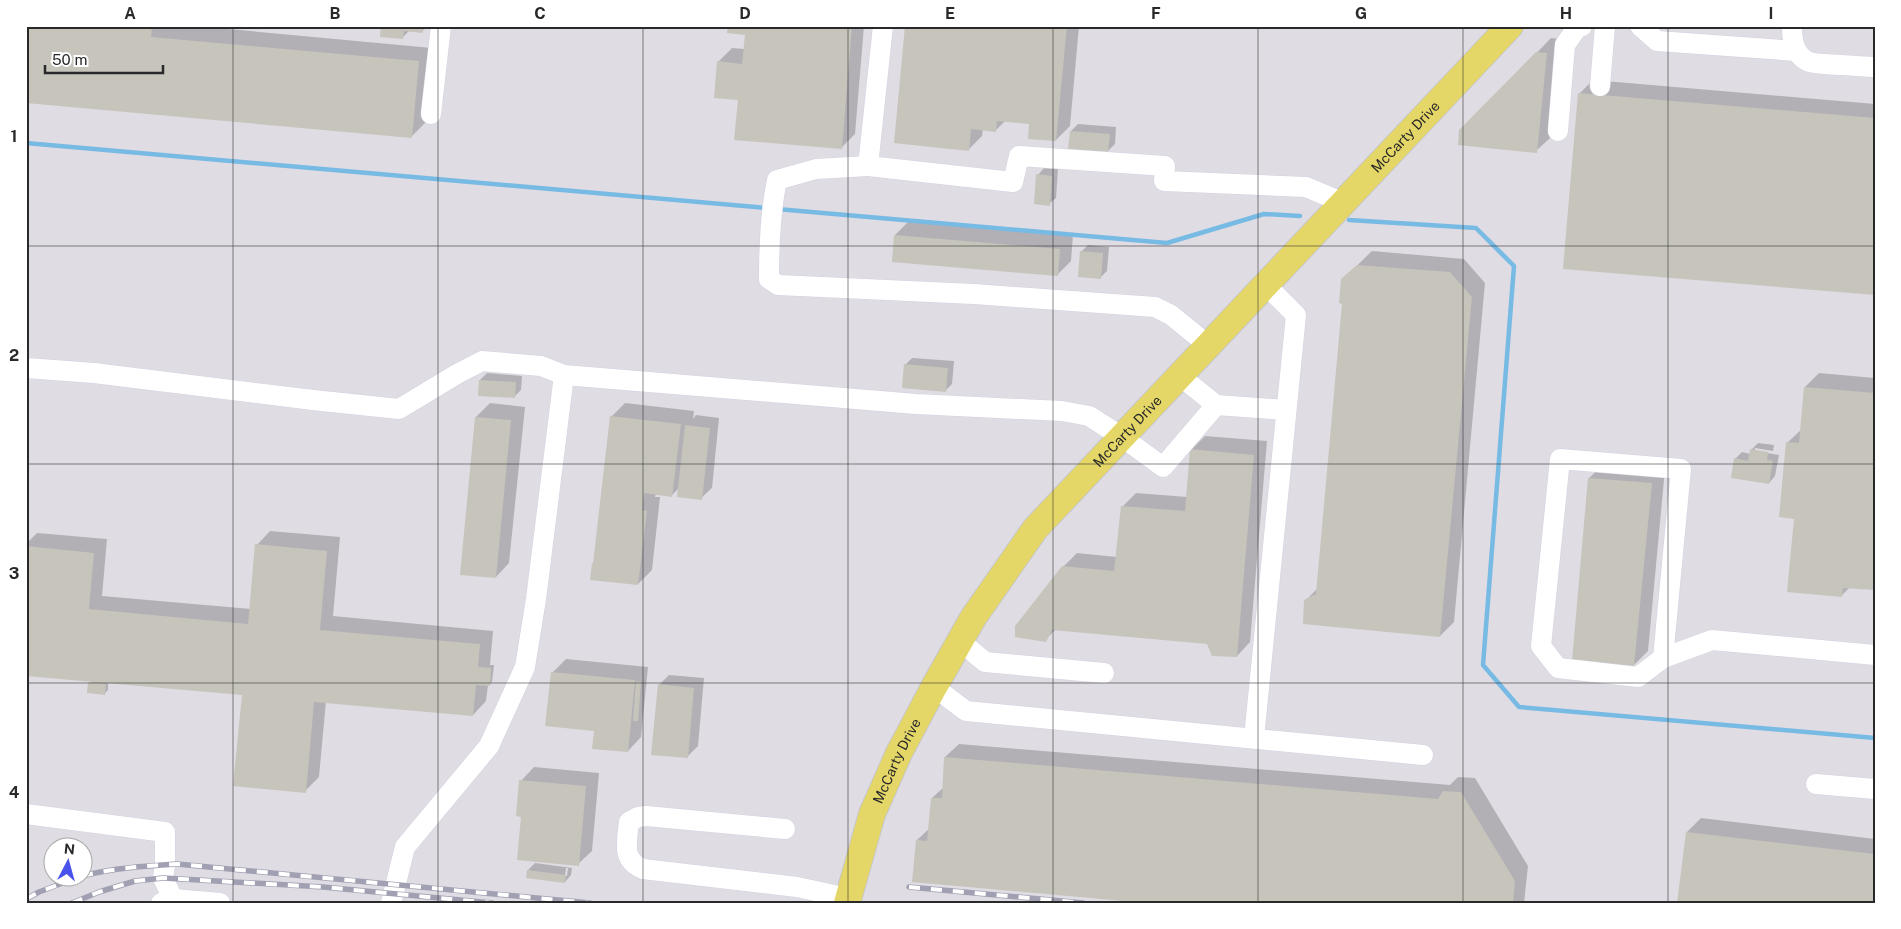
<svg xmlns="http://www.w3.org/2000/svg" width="1901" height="929" viewBox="0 0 1901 929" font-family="'Public Sans',sans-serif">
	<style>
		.industrial { fill: #dfdce3; fill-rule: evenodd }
		.shadow { fill: #0003; fill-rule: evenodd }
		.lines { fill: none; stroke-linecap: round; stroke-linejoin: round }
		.stream { stroke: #77bae4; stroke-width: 4.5 }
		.building { fill: #c6c4bb }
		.minor-casing { stroke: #d2d3e1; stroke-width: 21 }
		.major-casing { stroke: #c7c7c7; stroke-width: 28 }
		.minor { stroke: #fff; stroke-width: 20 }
		.major { stroke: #e5d767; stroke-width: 26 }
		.rail-casing { stroke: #a0a0b2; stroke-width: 5.5 }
		.rail { stroke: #fff; stroke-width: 4; stroke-dasharray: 11; stroke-linecap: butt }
		.grid { fill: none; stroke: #292929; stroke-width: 1; stroke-opacity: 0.55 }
		.labels { text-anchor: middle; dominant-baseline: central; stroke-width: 4; stroke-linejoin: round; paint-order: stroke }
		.street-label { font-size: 14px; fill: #292929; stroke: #fff }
		.neatline { fill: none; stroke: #292929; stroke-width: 2 }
		.grid-label { font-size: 16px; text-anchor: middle; font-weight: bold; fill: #292929 }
	</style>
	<rect width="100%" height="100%" fill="#eae6dc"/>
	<path class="industrial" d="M 26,26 L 1875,26 L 1875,903 L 26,903 ZM 52,846 L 82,846 L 82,876 L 52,876 Z"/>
	<g class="shadow">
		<path d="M 26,26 L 196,26 L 432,48 L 425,123 L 411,137 Z"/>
		<path d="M 382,26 L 428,26 L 422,31 L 409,31 L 402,38 Z"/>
		<path d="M 729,26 L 864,26 L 855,134 L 841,148 L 739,99 L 718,62 L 732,48 L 744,49 L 746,33 Z"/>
		<path d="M 906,26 L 1079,26 L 1070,126 L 1056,140 L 1031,123 L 1005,121 L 996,130 L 983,129 L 982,136 L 968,150 Z"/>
		<path d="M 1551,38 L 1560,39 L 1550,138 L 1536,151 L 1461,131 Z"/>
		<path d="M 1593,80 L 1875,104 L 1875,294 L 1579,94 Z"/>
		<path d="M 1078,124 L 1116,127 L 1115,144 L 1108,151 L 1071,131 Z"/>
		<path d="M 1044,168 L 1058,169 L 1056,198 L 1049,204 L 1038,175 Z"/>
		<path d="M 909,221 L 1073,235 L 1071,261 L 1057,275 L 893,261 L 895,235 Z"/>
		<path d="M 1088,245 L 1109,247 L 1107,271 L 1100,278 L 1081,252 Z"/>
		<path d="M 1372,251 L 1464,259 L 1485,283 L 1454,622 L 1440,636 L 1305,601 L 1318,588 L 1343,303 L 1342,280 Z"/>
		<path d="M 912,358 L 954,361 L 952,384 L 946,390 L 905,365 Z"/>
		<path d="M 487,373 L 522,376 L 521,390 L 514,397 L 480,380 Z"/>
		<path d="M 1819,373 L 1875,378 L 1875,589 L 1850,587 L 1841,596 L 1795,517 L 1787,443 L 1802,429 L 1805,387 Z"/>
		<path d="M 490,403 L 525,407 L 509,563 L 496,577 L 476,417 Z"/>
		<path d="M 625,403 L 694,411 L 693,419 L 696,415 L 719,418 L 712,488 L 701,498 L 679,488 L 672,495 L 656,494 L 655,497 L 660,497 L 652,570 L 638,584 L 591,578 L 593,564 L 595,562 L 611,417 Z"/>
		<path d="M 1205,436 L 1267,441 L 1250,642 L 1237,656 L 1208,643 L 1056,629 L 1045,640 L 1063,567 L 1077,553 L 1117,557 L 1122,507 L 1136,493 L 1187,497 L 1191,450 Z"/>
		<path d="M 1758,443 L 1774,445 L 1773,451 L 1755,448 L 1755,451 L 1779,455 L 1775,476 L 1769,483 L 1735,459 L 1742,452 L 1750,454 L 1751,450 Z"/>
		<path d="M 1603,465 L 1665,469 L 1648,651 L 1634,665 L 1589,478 Z"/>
		<path d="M 270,531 L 340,537 L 333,616 L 493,631 L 490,665 L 494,665 L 492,682 L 488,685 L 486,701 L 473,715 L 326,701 L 319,777 L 305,791 L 243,694 L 108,682 L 108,690 L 105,693 L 90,683 L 92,680 L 26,674 L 26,544 L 37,533 L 107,539 L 102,596 L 251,609 L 257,545 Z"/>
		<path d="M 566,659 L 648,667 L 641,737 L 628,751 L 596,729 L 552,673 Z"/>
		<path d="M 669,675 L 704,678 L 698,746 L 687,757 L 659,685 Z"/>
		<path d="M 959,744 L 1450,785 L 1458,777 L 1475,778 L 1528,866 L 1524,903 L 1159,903 L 917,840 L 930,828 L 932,798 L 944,787 L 945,757 Z"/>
		<path d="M 534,767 L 599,773 L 592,851 L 578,864 L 522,816 L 521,781 Z"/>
		<path d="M 1701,818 L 1875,839 L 1875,903 L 1687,832 Z"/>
		<path d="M 535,863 L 572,868 L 571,875 L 565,882 L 528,870 ZM 566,868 L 568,868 L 567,876 L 565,876 Z"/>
	</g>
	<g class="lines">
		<g class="stream">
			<path d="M 26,143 L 767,208"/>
			<path d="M 777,209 L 1167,243 L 1264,214 L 1300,216"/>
			<path d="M 1349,220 L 1476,228 L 1514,266 L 1483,665 L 1519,707 L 1875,738"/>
		</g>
	</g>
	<g class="building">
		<path d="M 26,26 L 52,29 L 53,26 L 152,26 L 151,37 L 419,61 L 412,138 L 26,103 Z"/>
		<path d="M 381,26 L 423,26 L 423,33 L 404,31 L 403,39 L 380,37 Z"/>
		<path d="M 728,26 L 852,26 L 842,149 L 734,140 L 738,100 L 714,98 L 717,61 L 742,64 L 745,35 L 727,33 Z"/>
		<path d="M 905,26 L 1067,26 L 1056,141 L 1028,139 L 1029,124 L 997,121 L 996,132 L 971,129 L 969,151 L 894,143 Z"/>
		<path d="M 1536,52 L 1547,53 L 1537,153 L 1458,145 L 1459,130 Z"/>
		<path d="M 1578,93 L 1875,118 L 1875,295 L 1563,269 Z"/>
		<path d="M 1070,131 L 1110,134 L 1108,152 L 1068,149 Z"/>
		<path d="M 1036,174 L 1052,176 L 1050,206 L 1034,204 Z"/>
		<path d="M 894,235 L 1060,249 L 1058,276 L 892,262 Z"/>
		<path d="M 1080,251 L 1103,253 L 1101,279 L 1078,277 Z"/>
		<path d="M 1357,265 L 1450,272 L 1472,297 L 1440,637 L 1303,624 L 1304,600 L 1316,594 L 1342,304 L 1339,303 L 1341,279 Z"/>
		<path d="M 904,364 L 948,368 L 946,392 L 902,388 Z"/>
		<path d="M 479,380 L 516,382 L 515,398 L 478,396 Z"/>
		<path d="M 1804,387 L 1875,393 L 1875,590 L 1843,588 L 1842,597 L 1787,592 L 1794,519 L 1779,517 L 1786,442 L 1799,443 Z"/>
		<path d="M 610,416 L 681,424 L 672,497 L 644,493 L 642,510 L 647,511 L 638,585 L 590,580 L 592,563 L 593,564 Z"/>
		<path d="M 475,417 L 511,420 L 496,578 L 460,575 Z"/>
		<path d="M 685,425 L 710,428 L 702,500 L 677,497 Z"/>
		<path d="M 1190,449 L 1254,455 L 1237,657 L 1212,656 L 1207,644 L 1052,630 L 1046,642 L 1015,637 L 1015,626 L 1062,566 L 1114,571 L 1121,506 L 1185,511 Z"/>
		<path d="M 1750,449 L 1768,452 L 1767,460 L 1773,461 L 1769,484 L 1731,478 L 1734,458 L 1748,461 Z"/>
		<path d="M 1588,478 L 1652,483 L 1634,666 L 1572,661 Z"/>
		<path d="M 255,544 L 327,551 L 320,630 L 480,644 L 478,667 L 491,668 L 490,686 L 476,685 L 473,716 L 314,702 L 306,793 L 233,786 L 242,695 L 26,676 L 26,546 L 94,553 L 89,609 L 248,624 Z"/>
		<path d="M 551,672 L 635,680 L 628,752 L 592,749 L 594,731 L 545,726 Z"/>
		<path d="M 636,681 L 641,682 L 638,721 L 633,721 Z"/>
		<path d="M 88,682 L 106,684 L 105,695 L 87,693 Z"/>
		<path d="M 658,684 L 694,688 L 688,758 L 651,755 Z"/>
		<path d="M 944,757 L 1438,799 L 1443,791 L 1461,792 L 1515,881 L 1513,903 L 1145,903 L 912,882 L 916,840 L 927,841 L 931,798 L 942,798 Z"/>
		<path d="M 519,780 L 586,786 L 579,866 L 517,860 L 521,817 L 516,816 Z"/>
		<path d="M 1686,832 L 1875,854 L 1875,903 L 1677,903 Z"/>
		<path d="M 527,870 L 566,875 L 565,883 L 526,878 Z"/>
	</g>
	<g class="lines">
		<defs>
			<g id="minor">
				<path d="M 883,26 L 868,166 L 1013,182 L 1019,156 L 1165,166 L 1164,181 L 1306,187 L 1344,203"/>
				<path d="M 1640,26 L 1657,41 L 1796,51"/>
				<path d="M 1792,26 C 1792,40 1794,54 1807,61 C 1814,65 1863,66 1875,67"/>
				<path d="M 1600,86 L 1605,26"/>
				<path d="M 431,114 L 441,26"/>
				<path d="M 1558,131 L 1565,45 L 1576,29 L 1582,26"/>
				<path d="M 868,166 L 816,169 L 777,180 C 770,213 769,246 769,279 L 778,285 L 974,294 L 1155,307 L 1171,315 L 1209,346"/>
				<path d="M 26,368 L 94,373 L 313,400 L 399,409 L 457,374 L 482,361 L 541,366 L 564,375 L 536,599 L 525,667 L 489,746 L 405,847 L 391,903"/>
				<path d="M 564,375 L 916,404 L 1062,411 L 1089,416 L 1122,437 L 1163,467 L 1216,405"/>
				<path d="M 1180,376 L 1216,405 L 1286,410"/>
				<path d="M 1560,459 L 1681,469 L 1663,658 L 1638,677 L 1558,668 L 1541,646 Z"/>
				<path d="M 960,641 L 985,662 L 1104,673"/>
				<path d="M 1663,658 L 1712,640 L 1875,655"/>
				<path d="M 934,687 L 966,711 L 1423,755"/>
				<path d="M 1254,738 L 1296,315 L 1266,285"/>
				<path d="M 1816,784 L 1875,789"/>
				<path d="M 26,814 L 165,832 L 165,865 L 163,878 L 173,899"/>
				<path d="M 785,829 L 646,816 L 638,817 L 629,822 C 627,842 621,860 643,869 L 797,887 L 848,898"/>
				<path d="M 161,903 L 173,899 L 220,903"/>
			</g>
			<g id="major">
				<path id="s1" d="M 847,903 L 872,814 L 899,753 L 934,687 L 973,618 L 1035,529 L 1510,26"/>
			</g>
		</defs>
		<use href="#minor" class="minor-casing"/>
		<use href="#major" class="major-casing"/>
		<use href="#minor" class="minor"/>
		<use href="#major" class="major"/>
		<defs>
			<g id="rail">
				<path d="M 82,876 C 114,868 145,866 177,864 L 590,903"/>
				<path d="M 909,887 L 1083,903"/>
				<path d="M 26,899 L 39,892 L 81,876"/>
				<path d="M 72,903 L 99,892 L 135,881 L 163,878 L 323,887 L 492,903"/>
			</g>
		</defs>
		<use href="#rail" class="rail-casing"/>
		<use href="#rail" class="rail"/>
	</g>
	<path class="grid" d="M 233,26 L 233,903M 438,26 L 438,903M 643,26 L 643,903M 848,26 L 848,903M 1053,26 L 1053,903M 1258,26 L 1258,903M 1463,26 L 1463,903M 1668,26 L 1668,903M 26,246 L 1875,246M 26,464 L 1875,464M 26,683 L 1875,683"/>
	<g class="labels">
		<g class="street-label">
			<text stroke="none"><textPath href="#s1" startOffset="961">McCarty Drive</textPath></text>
			<text stroke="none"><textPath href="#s1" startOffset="556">McCarty Drive</textPath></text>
			<text stroke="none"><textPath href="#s1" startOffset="151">McCarty Drive</textPath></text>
		</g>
	</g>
	<rect width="1901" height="929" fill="none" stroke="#ffffff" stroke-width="55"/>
	<g transform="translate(68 862) rotate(6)"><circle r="24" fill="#ffffff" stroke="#a9a9a9"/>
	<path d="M0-4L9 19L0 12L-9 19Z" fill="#4953eb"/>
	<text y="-8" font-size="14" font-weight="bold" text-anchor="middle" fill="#292929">N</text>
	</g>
	<path d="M45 65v8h118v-8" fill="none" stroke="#292929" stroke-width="2.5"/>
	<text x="52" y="65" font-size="15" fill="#292929" stroke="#ffffff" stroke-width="4" paint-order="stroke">50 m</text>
	<rect x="28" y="28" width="1846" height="874" class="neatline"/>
	<g class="grid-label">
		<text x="130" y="19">A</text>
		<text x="335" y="19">B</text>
		<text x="540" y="19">C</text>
		<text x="745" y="19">D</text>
		<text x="950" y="19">E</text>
		<text x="1156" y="19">F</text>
		<text x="1361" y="19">G</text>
		<text x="1566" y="19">H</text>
		<text x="1771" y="19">I</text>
		<text x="14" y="142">1</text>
		<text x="14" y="361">2</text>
		<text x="14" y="579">3</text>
		<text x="14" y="798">4</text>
	</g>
</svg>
